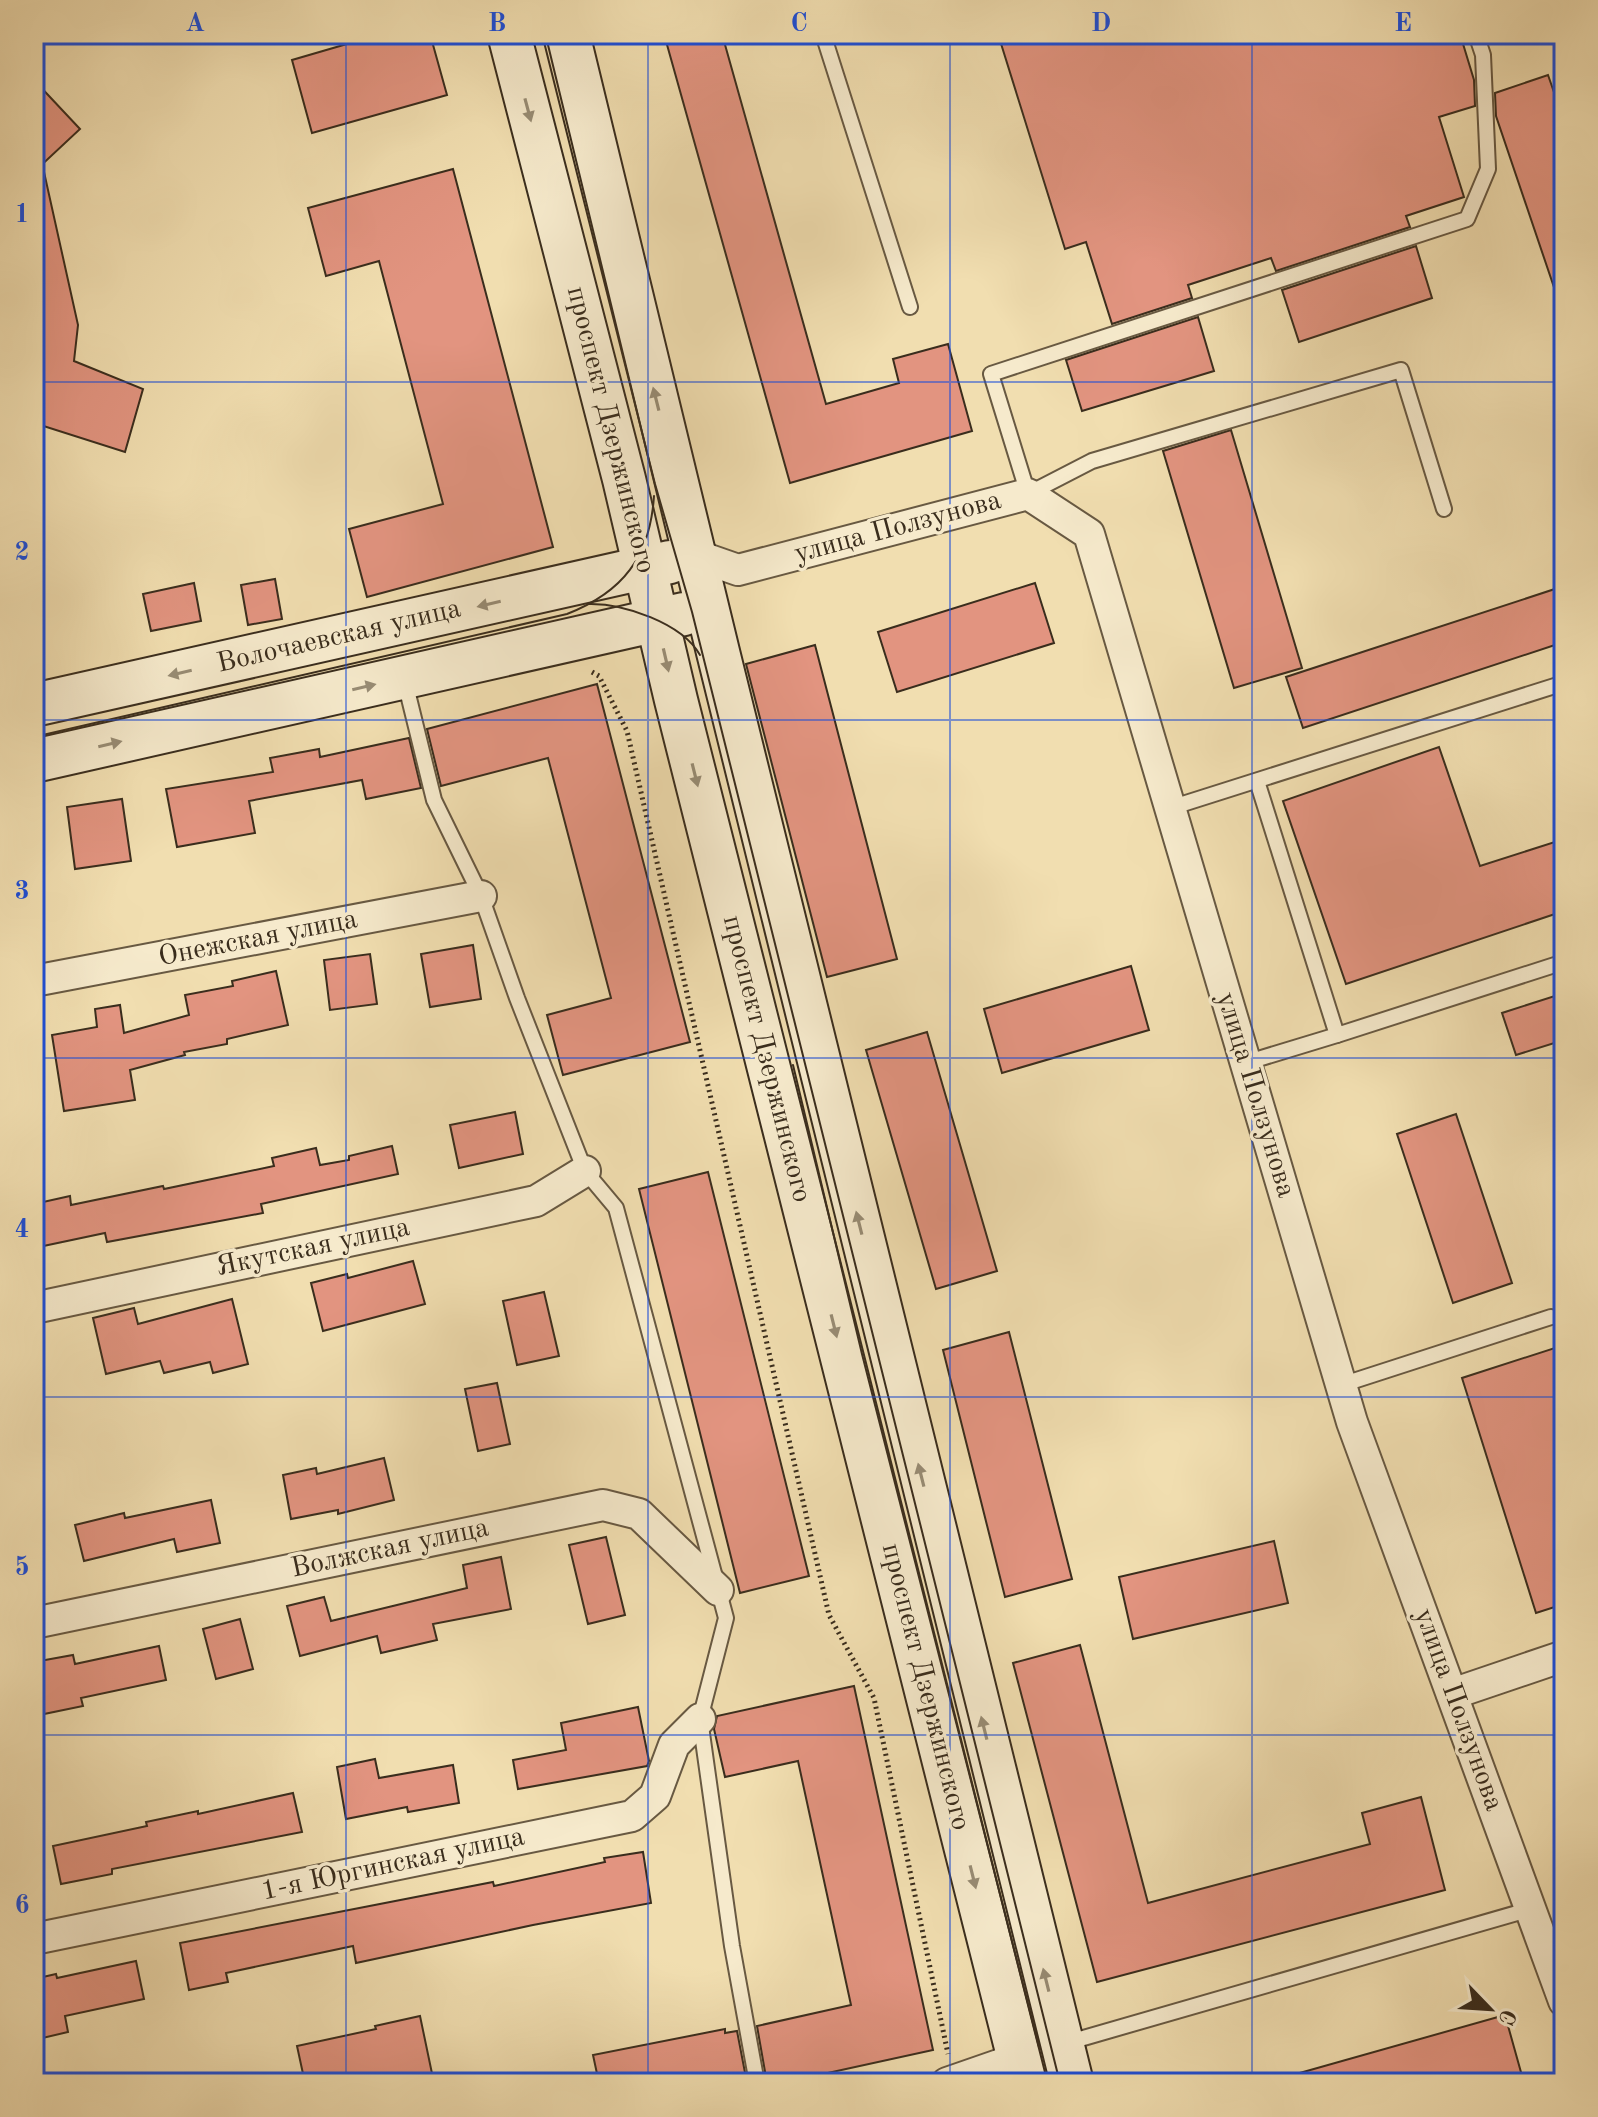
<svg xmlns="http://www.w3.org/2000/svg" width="1598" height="2117" viewBox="0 0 1598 2117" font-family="'Old Standard TT',serif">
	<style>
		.building { fill: #e29480; stroke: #3a2d1d; stroke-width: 2 }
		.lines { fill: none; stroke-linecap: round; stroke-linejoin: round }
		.service-casing { stroke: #685942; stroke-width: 18 }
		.minor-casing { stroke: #685942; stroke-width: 34 }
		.secondary-casing { stroke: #3a2d1d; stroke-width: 46 }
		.path { stroke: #3a2d1d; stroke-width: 5; stroke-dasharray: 2 4; stroke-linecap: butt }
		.service { stroke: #f6eacc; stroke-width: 14 }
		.minor { stroke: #f6eacc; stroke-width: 30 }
		.secondary { stroke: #f6eacc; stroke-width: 42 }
		.tram { stroke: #3a2d1d; stroke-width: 2 }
		.oneway { fill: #988c74 }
		.grid { fill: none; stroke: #1d4ed8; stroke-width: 2; stroke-opacity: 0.55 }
		.labels { text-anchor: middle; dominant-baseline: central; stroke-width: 7; stroke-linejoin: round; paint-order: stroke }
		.street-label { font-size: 28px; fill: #3a2d1d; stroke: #f6eacc }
		.neatline { fill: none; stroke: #1d4ed8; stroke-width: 3 }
		.grid-label { font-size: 26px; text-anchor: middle; font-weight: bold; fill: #1d4ed8 }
	</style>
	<rect width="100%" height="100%" fill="#f1deb0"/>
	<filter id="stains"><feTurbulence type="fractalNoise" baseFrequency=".0025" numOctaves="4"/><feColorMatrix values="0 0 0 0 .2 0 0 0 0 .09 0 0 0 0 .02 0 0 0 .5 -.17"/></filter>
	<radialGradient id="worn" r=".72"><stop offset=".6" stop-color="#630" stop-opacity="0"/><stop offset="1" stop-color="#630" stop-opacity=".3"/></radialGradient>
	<g class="building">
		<path d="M 363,34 L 430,34 L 447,95 L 312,133 L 292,60 L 364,39 Z"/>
		<path d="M 664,34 L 722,34 L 826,404 L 899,383 L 893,359 L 948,344 L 972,431 L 790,483 Z"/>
		<path d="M 998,34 L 1460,34 L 1474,80 L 1475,106 L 1439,117 L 1464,197 L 1406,216 L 1410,227 L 1276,271 L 1271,258 L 1188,285 L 1192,298 L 1112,324 L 1086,242 L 1065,249 Z"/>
		<path d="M 1548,75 L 1564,121 L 1564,305 L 1560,305 L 1496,116 L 1495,93 Z"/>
		<path d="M 34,80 L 80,129 L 34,172 Z"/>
		<path d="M 453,169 L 553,547 L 367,597 L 349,529 L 443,504 L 379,261 L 326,276 L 308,208 Z"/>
		<path d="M 44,172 L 78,325 L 74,361 L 143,389 L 125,452 L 34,423 L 34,173 Z"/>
		<path d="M 1416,246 L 1432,298 L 1299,342 L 1282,290 Z"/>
		<path d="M 1198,317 L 1214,371 L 1082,411 L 1066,360 Z"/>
		<path d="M 1231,430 L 1302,668 L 1234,688 L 1163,451 Z"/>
		<path d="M 275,579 L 282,619 L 248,625 L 241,585 Z"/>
		<path d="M 194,583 L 201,621 L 151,631 L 143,594 Z"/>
		<path d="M 1035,583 L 1054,643 L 897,692 L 878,632 Z"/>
		<path d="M 1564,586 L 1564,642 L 1303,728 L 1286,677 Z"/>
		<path d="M 815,645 L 897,959 L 827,977 L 746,664 Z"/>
		<path d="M 597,684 L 690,1042 L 563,1075 L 547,1015 L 611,998 L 548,758 L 441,786 L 427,729 Z"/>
		<path d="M 409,738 L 421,788 L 366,799 L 362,780 L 249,801 L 255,833 L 177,847 L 166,789 L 273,772 L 270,758 L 319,749 L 320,757 Z"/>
		<path d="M 1439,747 L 1480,866 L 1564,839 L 1564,911 L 1346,984 L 1283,801 Z"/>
		<path d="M 122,799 L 131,861 L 75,869 L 67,807 Z"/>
		<path d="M 473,945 L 481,999 L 430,1007 L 421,954 Z"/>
		<path d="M 370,954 L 377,1004 L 330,1010 L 324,960 Z"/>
		<path d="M 1131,966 L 1149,1030 L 1002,1073 L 984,1009 Z"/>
		<path d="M 276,971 L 288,1025 L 227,1039 L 227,1044 L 184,1052 L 185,1055 L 130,1070 L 135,1100 L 64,1111 L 52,1035 L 97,1027 L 95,1009 L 120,1005 L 124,1033 L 189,1015 L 185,995 L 233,986 L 232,981 Z"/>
		<path d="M 1564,993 L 1564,1040 L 1516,1055 L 1502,1013 Z"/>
		<path d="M 927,1032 L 997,1271 L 936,1289 L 866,1050 Z"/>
		<path d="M 515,1112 L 523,1154 L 459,1168 L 450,1125 Z"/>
		<path d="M 1456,1114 L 1512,1283 L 1453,1303 L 1397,1134 Z"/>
		<path d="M 392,1146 L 398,1174 L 261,1204 L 263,1213 L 107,1242 L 105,1233 L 34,1248 L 34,1204 L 70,1196 L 71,1205 L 163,1186 L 164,1189 L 274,1166 L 272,1158 L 316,1148 L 320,1165 L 349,1160 L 349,1156 Z"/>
		<path d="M 708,1172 L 809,1576 L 740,1593 L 639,1189 Z"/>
		<path d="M 413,1261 L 425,1304 L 323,1331 L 311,1283 L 347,1274 L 348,1278 Z"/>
		<path d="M 544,1292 L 559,1356 L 517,1365 L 503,1301 Z"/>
		<path d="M 232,1299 L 248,1364 L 213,1373 L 210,1362 L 164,1373 L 160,1361 L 106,1374 L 93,1318 L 134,1308 L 138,1324 Z"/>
		<path d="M 1009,1332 L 1072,1579 L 1005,1597 L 943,1350 Z"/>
		<path d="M 1564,1345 L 1564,1604 L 1536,1613 L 1462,1378 Z"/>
		<path d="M 497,1383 L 510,1444 L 478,1451 L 465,1389 Z"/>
		<path d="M 384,1458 L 394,1500 L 338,1514 L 338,1510 L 291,1519 L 283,1475 L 316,1468 L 317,1474 Z"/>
		<path d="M 211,1500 L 220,1543 L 177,1552 L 174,1539 L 84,1561 L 75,1525 L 124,1513 L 125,1518 Z"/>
		<path d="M 606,1537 L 625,1615 L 588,1624 L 569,1545 Z"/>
		<path d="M 1274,1541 L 1288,1603 L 1133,1639 L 1119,1577 Z"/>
		<path d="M 501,1557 L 511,1609 L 433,1624 L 437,1640 L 381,1653 L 377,1636 L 300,1656 L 287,1606 L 324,1597 L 331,1621 L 467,1588 L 463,1565 Z"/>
		<path d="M 240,1619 L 253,1669 L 216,1679 L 203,1629 Z"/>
		<path d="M 1080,1645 L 1148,1903 L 1370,1844 L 1362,1813 L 1421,1797 L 1445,1890 L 1097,1982 L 1013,1663 Z"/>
		<path d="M 159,1646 L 166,1680 L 81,1698 L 83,1706 L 44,1714 L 34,1662 L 73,1655 L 75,1664 Z"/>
		<path d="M 854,1686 L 933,2050 L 782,2083 L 767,2083 L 757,2026 L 851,2005 L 798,1761 L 725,1777 L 714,1729 L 717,1716 Z"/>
		<path d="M 638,1707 L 649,1761 L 647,1766 L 518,1789 L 513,1760 L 566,1750 L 561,1723 Z"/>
		<path d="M 375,1759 L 379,1778 L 453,1765 L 459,1803 L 408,1812 L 407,1807 L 346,1819 L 337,1767 Z"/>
		<path d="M 293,1793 L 302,1832 L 112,1869 L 112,1874 L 61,1884 L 53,1846 L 147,1826 L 146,1822 L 198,1811 L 198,1814 Z"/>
		<path d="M 643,1852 L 651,1903 L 533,1925 L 356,1963 L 353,1946 L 226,1973 L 228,1982 L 189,1990 L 180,1943 L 493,1882 L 494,1886 L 605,1862 L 604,1858 Z"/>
		<path d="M 136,1961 L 144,1999 L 65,2016 L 68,2032 L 34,2040 L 34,1979 L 56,1974 L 57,1978 Z"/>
		<path d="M 1505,2015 L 1524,2083 L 1290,2083 L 1289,2076 Z"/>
		<path d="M 420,2016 L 434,2083 L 305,2083 L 297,2046 L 376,2029 L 375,2026 Z"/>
		<path d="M 725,2029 L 725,2033 L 737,2031 L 747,2083 L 599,2083 L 593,2055 Z"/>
	</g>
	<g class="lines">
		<defs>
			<g id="service">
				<path d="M 823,34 L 910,307"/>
				<path d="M 1444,509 L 1401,370 L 1092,461 L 1028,494 L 991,374 L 1467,219 L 1488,169 L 1483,55 L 1476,34"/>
				<path d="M 405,682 L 434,800 L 481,896 L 517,998 L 585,1171 L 616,1208 L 726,1618 L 700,1719 L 732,1946 L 757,2083"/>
				<path d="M 1257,781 L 1337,1035 L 1564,962"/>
				<path d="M 1170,808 L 1564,683"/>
				<path d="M 1245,1063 L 1337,1035"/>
				<path d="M 1341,1385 L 1551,1317"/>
				<path d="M 1066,2043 L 1531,1909"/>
			</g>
			<g id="minor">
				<path d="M 695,555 L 738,570 L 1028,494 L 1089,534 L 1352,1422 L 1564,2001"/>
				<path d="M 34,981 L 481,896"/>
				<path d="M 34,1308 L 536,1201 L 585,1171"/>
				<path d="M 34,1623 L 603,1505 L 639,1514 L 718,1590"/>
				<path d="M 1452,1694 L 1564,1656"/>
				<path d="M 34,1939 L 632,1816 L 655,1796 L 674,1745 L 700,1719"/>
				<path d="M 947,2083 L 1019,2058"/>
			</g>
			<g id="secondary">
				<path d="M 509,34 L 624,479 L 676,700 L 1025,2083"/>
				<path d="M 568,34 L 718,652 L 1072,2083"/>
				<path d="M 34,705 L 670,562"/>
				<path d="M 34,761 L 684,614"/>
			</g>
		</defs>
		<use href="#service" class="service-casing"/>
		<use href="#minor" class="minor-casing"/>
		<use href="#secondary" class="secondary-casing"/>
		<path class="path" d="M 592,672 L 599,676 L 627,731 L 829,1615 L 874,1698 L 948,2054"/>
		<use href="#service" class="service"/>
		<use href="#minor" class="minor"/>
		<use href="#secondary" class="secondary"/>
		<g class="tram">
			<path d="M 542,34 L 655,484 L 692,612 L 1060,2083"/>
			<path d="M 588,604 C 623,603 682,623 700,655"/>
			<path d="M 34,737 L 567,614 C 623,592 650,557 654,496"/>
			<path d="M 793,1065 L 862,1354 L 1039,2047"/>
		</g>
	</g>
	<defs><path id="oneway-solid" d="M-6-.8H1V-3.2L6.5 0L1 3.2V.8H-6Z" transform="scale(2)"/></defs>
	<g class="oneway">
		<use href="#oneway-solid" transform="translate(528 110) rotate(75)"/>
		<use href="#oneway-solid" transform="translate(656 399) rotate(-104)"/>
		<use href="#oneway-solid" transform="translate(489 604) rotate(167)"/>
		<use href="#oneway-solid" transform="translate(666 660) rotate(77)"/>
		<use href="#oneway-solid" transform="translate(180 673) rotate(167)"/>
		<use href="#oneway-solid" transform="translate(364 687) rotate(-13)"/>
		<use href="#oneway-solid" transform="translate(110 744) rotate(-13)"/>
		<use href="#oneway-solid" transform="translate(695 775) rotate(76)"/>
		<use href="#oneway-solid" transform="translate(859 1223) rotate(-104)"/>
		<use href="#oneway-solid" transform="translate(834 1326) rotate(76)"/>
		<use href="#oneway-solid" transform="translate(921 1475) rotate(-104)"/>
		<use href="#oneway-solid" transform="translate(984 1728) rotate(-104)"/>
		<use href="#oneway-solid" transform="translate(973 1877) rotate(76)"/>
		<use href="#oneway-solid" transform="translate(1046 1980) rotate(-104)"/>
	</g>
	<path class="grid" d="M 346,34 L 346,2083M 648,34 L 648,2083M 950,34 L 950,2083M 1252,34 L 1252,2083M 34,382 L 1564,382M 34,720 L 1564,720M 34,1058 L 1564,1058M 34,1397 L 1564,1397M 34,1735 L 1564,1735"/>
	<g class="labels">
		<g class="street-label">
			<text transform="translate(610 430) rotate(76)">проспект Дзержинского</text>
			<text transform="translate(898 528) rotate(-15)">улица Ползунова</text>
			<text transform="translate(339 637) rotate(-13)">Волочаевская улица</text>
			<text transform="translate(258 939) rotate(-11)">Онежская улица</text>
			<text transform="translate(766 1059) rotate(76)">проспект Дзержинского</text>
			<text transform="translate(1255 1095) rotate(73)">улица Ползунова</text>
			<text transform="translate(313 1248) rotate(-12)">Якутская улица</text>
			<text transform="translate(390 1549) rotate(-12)">Волжская улица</text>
			<text transform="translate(925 1687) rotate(76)">проспект Дзержинского</text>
			<text transform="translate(1458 1710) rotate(70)">улица Ползунова</text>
			<text transform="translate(393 1865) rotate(-12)">1-я Юргинская улица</text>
		</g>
	</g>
	<rect width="1598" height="2117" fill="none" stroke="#f1deb0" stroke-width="88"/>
	<g transform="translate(1490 2009) rotate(115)" stroke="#f6eacc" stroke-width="6" paint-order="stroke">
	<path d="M0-6L14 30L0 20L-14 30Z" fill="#3a2d1d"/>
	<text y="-12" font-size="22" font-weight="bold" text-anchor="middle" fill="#3a2d1d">С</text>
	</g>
	<rect x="44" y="44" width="1510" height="2029" class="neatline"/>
	<g class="grid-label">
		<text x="195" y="31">A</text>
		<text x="497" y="31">B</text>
		<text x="799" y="31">C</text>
		<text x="1101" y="31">D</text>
		<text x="1403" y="31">E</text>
		<text x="22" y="222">1</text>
		<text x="22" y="560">2</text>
		<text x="22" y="899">3</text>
		<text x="22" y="1237">4</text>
		<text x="22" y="1575">5</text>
		<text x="22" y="1913">6</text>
	</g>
	<rect width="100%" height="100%" filter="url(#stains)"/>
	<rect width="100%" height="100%" fill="url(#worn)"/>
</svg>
